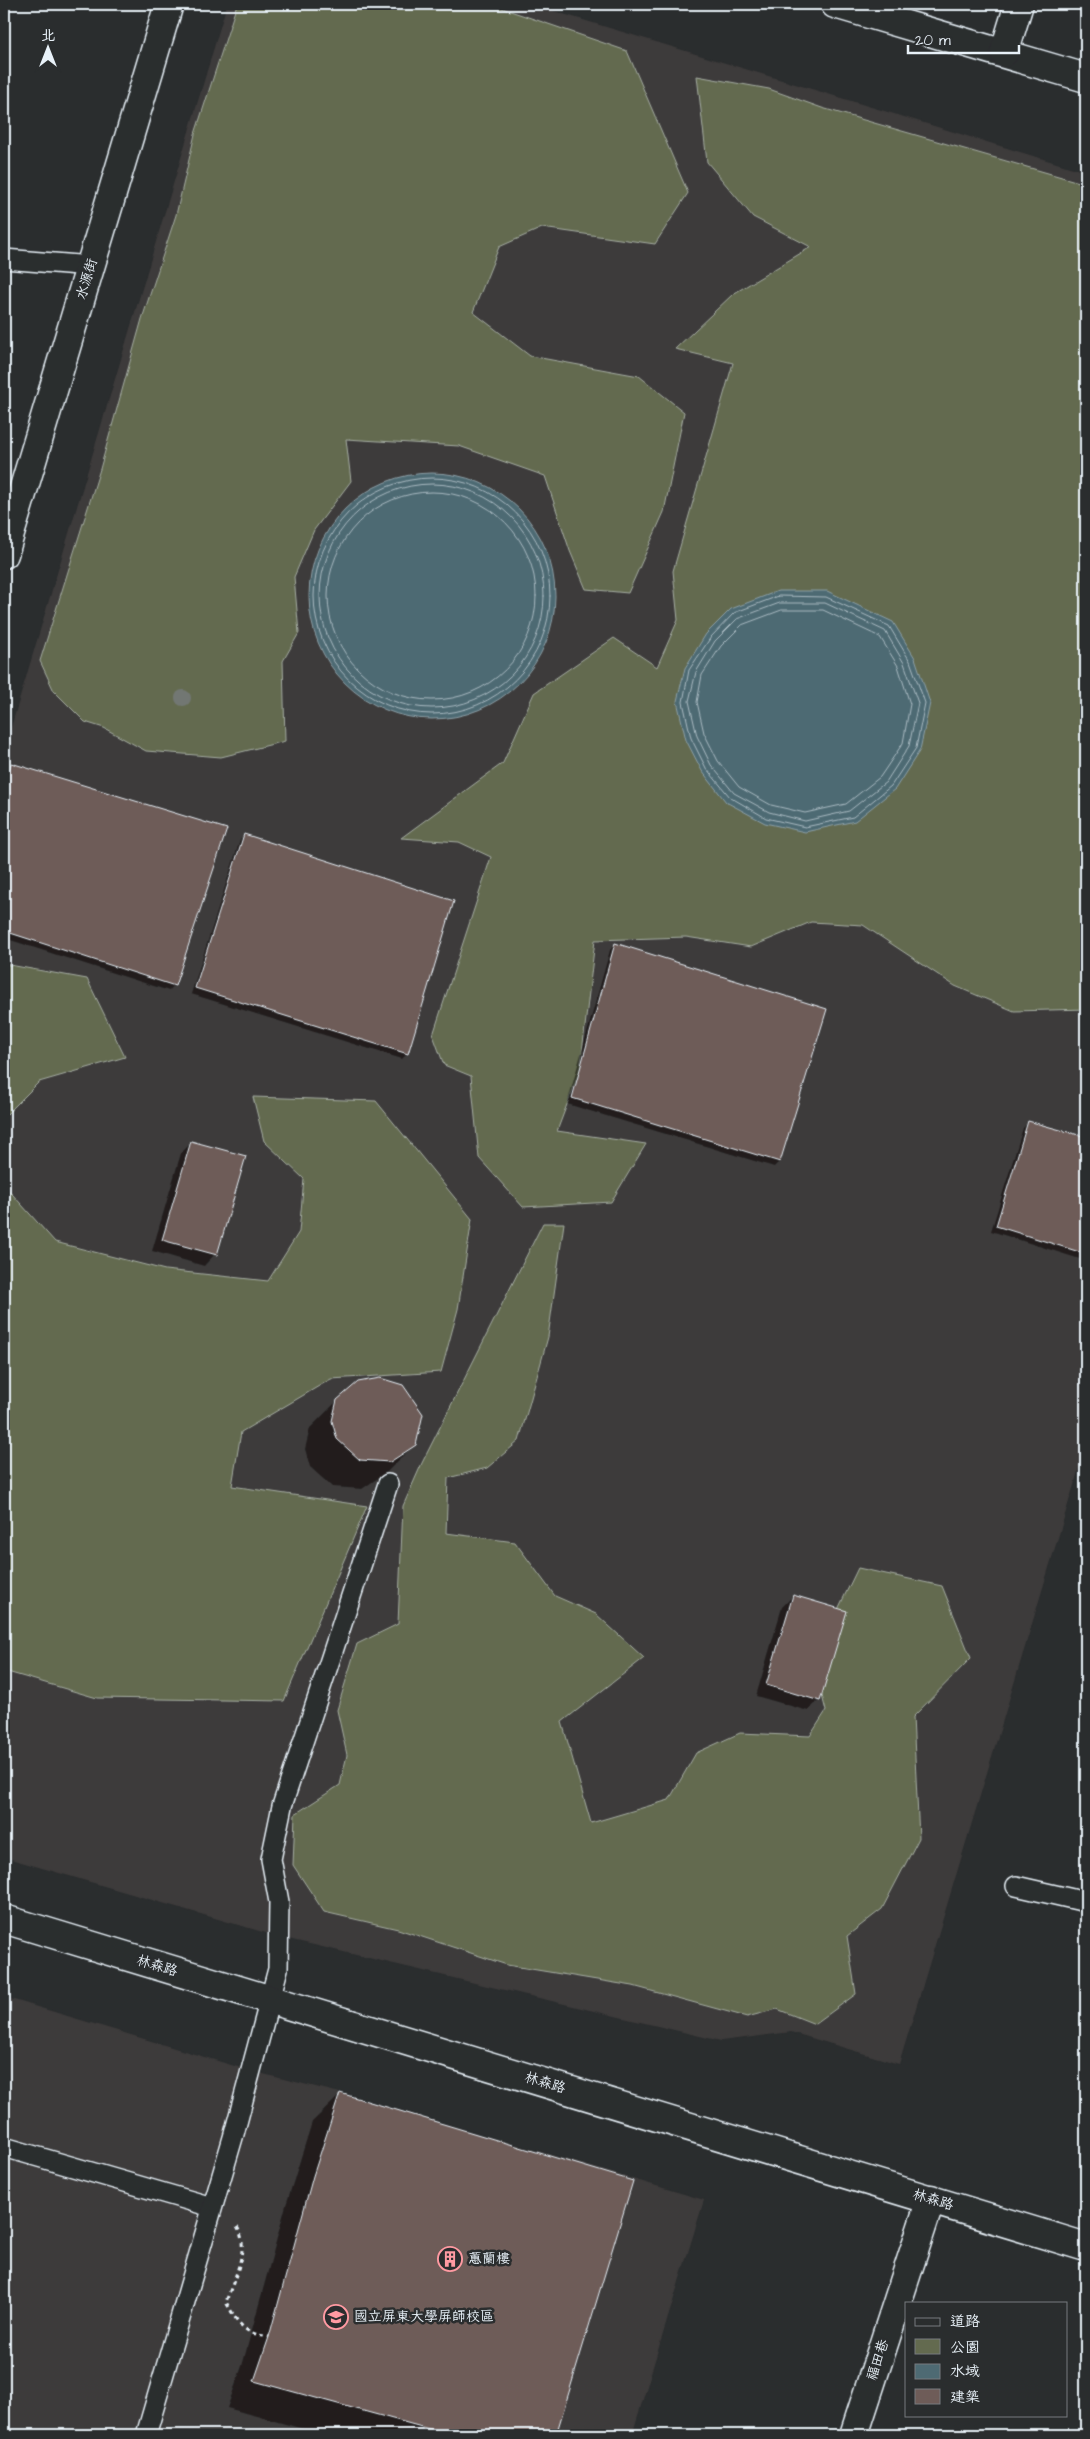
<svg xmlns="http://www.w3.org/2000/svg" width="1090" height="2439" viewBox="0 0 1090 2439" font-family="'Architects Daughter','LXGW WenKai TC',sans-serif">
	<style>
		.built { fill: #3e3b3b }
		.green { fill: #636a4f; stroke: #a6aea4 }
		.water { fill: #4e6a73; stroke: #8ca0a8 }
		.shadow { fill: #0007 }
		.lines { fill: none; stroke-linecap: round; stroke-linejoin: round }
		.shore { stroke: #aabbc3; stroke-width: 1 }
		.building { fill: #6e5c58; stroke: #e8f1f8 }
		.lane-casing { stroke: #e8f1f8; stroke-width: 22 }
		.street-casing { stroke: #e8f1f8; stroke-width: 31 }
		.path { stroke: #e8f1f8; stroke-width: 3; stroke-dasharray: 4 4; stroke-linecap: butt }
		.lane { stroke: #2a2d2e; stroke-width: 19 }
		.street { stroke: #2a2d2e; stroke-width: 28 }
		.tree { fill: #727773 }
		.labels { text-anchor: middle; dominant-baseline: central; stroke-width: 5; stroke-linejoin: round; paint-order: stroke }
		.street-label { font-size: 14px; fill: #e8f1f8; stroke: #2a2d2e }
		.poi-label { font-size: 14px; fill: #e8f1f8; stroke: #2a2d2e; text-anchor: start }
	</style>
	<rect width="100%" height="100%" fill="#2a2d2e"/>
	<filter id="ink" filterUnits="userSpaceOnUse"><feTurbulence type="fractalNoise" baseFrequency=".02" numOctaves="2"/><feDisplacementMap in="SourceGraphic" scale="10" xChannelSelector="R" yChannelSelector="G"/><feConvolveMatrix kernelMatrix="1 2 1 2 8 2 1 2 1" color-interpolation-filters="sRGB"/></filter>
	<g filter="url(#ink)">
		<g class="built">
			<path d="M 227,4 L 530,4 L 1086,172 L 1086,1445 L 899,2064 L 791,2032 L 721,2041 L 280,1937 L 4,1857 L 4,751 Z"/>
			<path d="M 4,1997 L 251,2071 L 340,2093 L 704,2200 L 632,2435 L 4,2435 Z"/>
		</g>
		<g class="green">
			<path d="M 237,4 L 490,4 L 627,51 L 688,193 L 655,244 L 542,228 L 499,247 L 473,312 L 530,356 L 639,376 L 684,412 L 664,512 L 628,593 L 586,589 L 570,551 L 545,476 L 459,446 L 346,439 L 351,481 L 314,530 L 294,577 L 299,633 L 283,661 L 285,741 L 221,757 L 146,751 L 104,728 L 85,722 L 54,691 L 40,661 L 100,469 L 142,319 L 176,215 L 195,134 Z"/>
			<path d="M 697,76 L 769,89 L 822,108 L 1086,184 L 1086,1009 L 1014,1011 L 955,986 L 863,925 L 811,922 L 751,947 L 686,937 L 595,940 L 580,1070 L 557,1131 L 646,1144 L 611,1202 L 523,1207 L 479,1158 L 471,1076 L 444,1065 L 433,1035 L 491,857 L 459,842 L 401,838 L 503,763 L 534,693 L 614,638 L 657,667 L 678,620 L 673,571 L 733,363 L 675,349 L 733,294 L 811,247 L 753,217 L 707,162 Z"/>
			<path d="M 4,964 L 87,979 L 125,1057 L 39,1082 L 4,1117 L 4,1185 L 55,1242 L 165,1270 L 268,1281 L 299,1232 L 304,1179 L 264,1141 L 253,1097 L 376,1101 L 472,1219 L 458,1309 L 441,1372 L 331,1379 L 241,1432 L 232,1486 L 367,1506 L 284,1701 L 97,1698 L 4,1671 Z"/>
			<path d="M 543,1223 L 564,1223 L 548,1337 L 519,1441 L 487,1468 L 448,1478 L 446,1533 L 515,1542 L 555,1596 L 596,1614 L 644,1658 L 562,1722 L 591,1823 L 669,1800 L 696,1753 L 740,1733 L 810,1736 L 826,1711 L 813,1661 L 858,1568 L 942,1586 L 971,1658 L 913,1717 L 919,1838 L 882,1909 L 847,1936 L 856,1994 L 815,2024 L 777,2009 L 747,2017 L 633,1986 L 507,1965 L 398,1929 L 324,1912 L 293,1865 L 295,1814 L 340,1785 L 347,1755 L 337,1710 L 357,1644 L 398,1624 L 403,1506 L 422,1463 Z"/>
		</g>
		<g class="water">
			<circle cx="432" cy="596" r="123"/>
			<path d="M 778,591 L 827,591 L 893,622 L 915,658 L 930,703 L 920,750 L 895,789 L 855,821 L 805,832 L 765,823 L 726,802 L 702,771 L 686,740 L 677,701 L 685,668 L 706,634 L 731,609 Z"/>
		</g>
		<g class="shadow">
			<path d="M 11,765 L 174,985 L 169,991 L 4,938 L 4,777 L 6,770 Z"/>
			<path d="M 245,835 L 407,1054 L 402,1059 L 191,994 L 240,840 Z"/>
			<path d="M 615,944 L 826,1010 L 779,1162 L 774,1167 L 567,1104 L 610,950 Z"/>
			<path d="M 1028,1123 L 1086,1139 L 1086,1261 L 991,1231 L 1023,1128 Z"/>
			<path d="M 192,1142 L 215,1254 L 204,1266 L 152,1251 L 181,1153 Z"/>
			<path d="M 338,1400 L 415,1444 L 387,1472 L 362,1489 L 332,1487 L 310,1467 L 305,1449 L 310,1428 Z"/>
			<path d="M 793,1596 L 819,1700 L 808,1711 L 756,1696 L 782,1607 Z"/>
			<path d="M 340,2095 L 632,2181 L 555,2435 L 325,2435 L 227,2408 L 242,2366 L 286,2205 L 312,2122 Z"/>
		</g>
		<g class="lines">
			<g class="shore">
				<circle cx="432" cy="596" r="118"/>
				<circle cx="432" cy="596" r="112"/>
				<circle cx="432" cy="596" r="104"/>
				<path d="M 779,596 L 826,597 L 889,626 L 910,661 L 925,703 L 916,748 L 891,786 L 853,817 L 805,827 L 766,818 L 730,797 L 706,768 L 691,738 L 683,702 L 689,670 L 711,637 L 734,613 Z"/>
				<path d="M 780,603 L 825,603 L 885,631 L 904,663 L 918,703 L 909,746 L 886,782 L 849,811 L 805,821 L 769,812 L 734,793 L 711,765 L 697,736 L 689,701 L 696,672 L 715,641 L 737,619 Z"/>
				<path d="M 782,610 L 823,610 L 880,637 L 898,666 L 910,704 L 903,743 L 880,777 L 846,804 L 805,813 L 771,805 L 739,787 L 718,761 L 704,733 L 697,702 L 702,675 L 721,646 L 742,625 Z"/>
			</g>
		</g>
		<g class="building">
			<path d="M 11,763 L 227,829 L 175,986 L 4,931 L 4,787 Z"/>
			<path d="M 244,834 L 454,901 L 408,1054 L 195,988 Z"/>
			<path d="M 615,943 L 827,1009 L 780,1162 L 572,1098 Z"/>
			<path d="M 1028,1121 L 1086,1137 L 1086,1254 L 996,1226 Z"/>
			<path d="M 191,1141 L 246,1156 L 217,1255 L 162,1240 Z"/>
			<path d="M 380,1378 L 403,1385 L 423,1414 L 416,1445 L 390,1462 L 360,1460 L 337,1439 L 332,1421 L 337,1400 L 358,1382 Z"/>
			<path d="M 793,1595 L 847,1611 L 820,1701 L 766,1685 Z"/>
			<path d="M 340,2093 L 633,2181 L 556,2435 L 451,2435 L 254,2381 L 269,2337 L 313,2176 Z"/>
		</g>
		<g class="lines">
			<defs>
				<g id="lane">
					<path d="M 4,259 L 91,266"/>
					<path d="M 1016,1886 L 1086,1902"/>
					<path d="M 4,2147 L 212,2207"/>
					<path d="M 146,2435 L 234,2134 L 278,1969 L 279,1902 L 271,1859 L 282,1806 L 388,1484"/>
				</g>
				<g id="street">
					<path d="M 835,4 L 1086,78"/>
					<path d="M 1004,53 L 1019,4"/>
					<path d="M 4,554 L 169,4"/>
					<path d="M 4,1919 L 1086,2247"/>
					<path d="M 854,2435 L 931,2199"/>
				</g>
			</defs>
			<use href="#lane" class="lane-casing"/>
			<use href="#street" class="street-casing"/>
			<path class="path" d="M 237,2227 C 251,2248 233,2280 226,2302 C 239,2325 243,2333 269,2337"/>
			<use href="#lane" class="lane"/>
			<use href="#street" class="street"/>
		</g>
		<circle class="tree" cx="183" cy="698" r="8"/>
	</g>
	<defs>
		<symbol id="building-ring" viewBox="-11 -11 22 22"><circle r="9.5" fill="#2a2d2e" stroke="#ff9aa2" stroke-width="1.5"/><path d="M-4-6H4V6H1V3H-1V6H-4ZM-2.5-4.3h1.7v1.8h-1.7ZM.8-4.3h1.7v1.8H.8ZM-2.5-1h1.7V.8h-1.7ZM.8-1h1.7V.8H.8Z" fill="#ff9aa2"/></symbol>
		<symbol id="university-ring" viewBox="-11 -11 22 22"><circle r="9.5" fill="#2a2d2e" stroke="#ff9aa2" stroke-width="1.5"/><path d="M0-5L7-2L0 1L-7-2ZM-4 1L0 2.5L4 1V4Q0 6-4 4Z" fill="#ff9aa2"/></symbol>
	</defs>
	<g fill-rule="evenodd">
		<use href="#building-ring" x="436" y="2245" width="28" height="28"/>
		<use href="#university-ring" x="322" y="2303" width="28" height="28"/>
	</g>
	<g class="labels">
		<g class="street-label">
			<text transform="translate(87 279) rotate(-73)">水源街</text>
			<text transform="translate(157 1966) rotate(17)">林森路</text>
			<text transform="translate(545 2083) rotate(17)">林森路</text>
			<text transform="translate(933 2200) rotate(17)">林森路</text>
			<text transform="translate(878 2360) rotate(-72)">福田巷</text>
		</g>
		<g class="poi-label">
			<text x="468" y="2259">蕙蘭樓</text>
			<text x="354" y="2317">國立屏東大學屏師校區</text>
		</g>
	</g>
	<rect width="1090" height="2439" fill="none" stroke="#2a2d2e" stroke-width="20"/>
	<rect x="10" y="10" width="1070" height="2419" fill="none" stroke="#e8f1f8" stroke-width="2" filter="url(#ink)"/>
	<rect x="905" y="2302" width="162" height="115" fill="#2a2d2e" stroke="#767b7f"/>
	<rect x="915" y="2318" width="25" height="8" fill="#2a2d2e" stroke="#767b7f"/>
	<text x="950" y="2326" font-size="15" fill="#e8f1f8">道路</text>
	<rect x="915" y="2339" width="25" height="15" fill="#636a4f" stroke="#767b7f"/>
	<text x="950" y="2352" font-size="15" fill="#e8f1f8">公園</text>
	<rect x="915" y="2364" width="25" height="15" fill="#4e6a73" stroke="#767b7f"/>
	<text x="950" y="2376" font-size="15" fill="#e8f1f8">水域</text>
	<rect x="915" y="2389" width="25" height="15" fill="#6e5c58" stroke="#767b7f"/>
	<text x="950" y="2402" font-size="15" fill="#e8f1f8">建築</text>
	<g transform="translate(48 48)" stroke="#2a2d2e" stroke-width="4" paint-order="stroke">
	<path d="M0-4L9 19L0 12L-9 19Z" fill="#e8f1f8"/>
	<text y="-8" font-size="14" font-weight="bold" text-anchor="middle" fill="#e8f1f8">北</text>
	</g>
	<path d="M908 45v8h111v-8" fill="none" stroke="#e8f1f8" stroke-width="2.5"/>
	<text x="915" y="45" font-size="15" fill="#e8f1f8" stroke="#2a2d2e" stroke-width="4" paint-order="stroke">20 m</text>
</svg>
